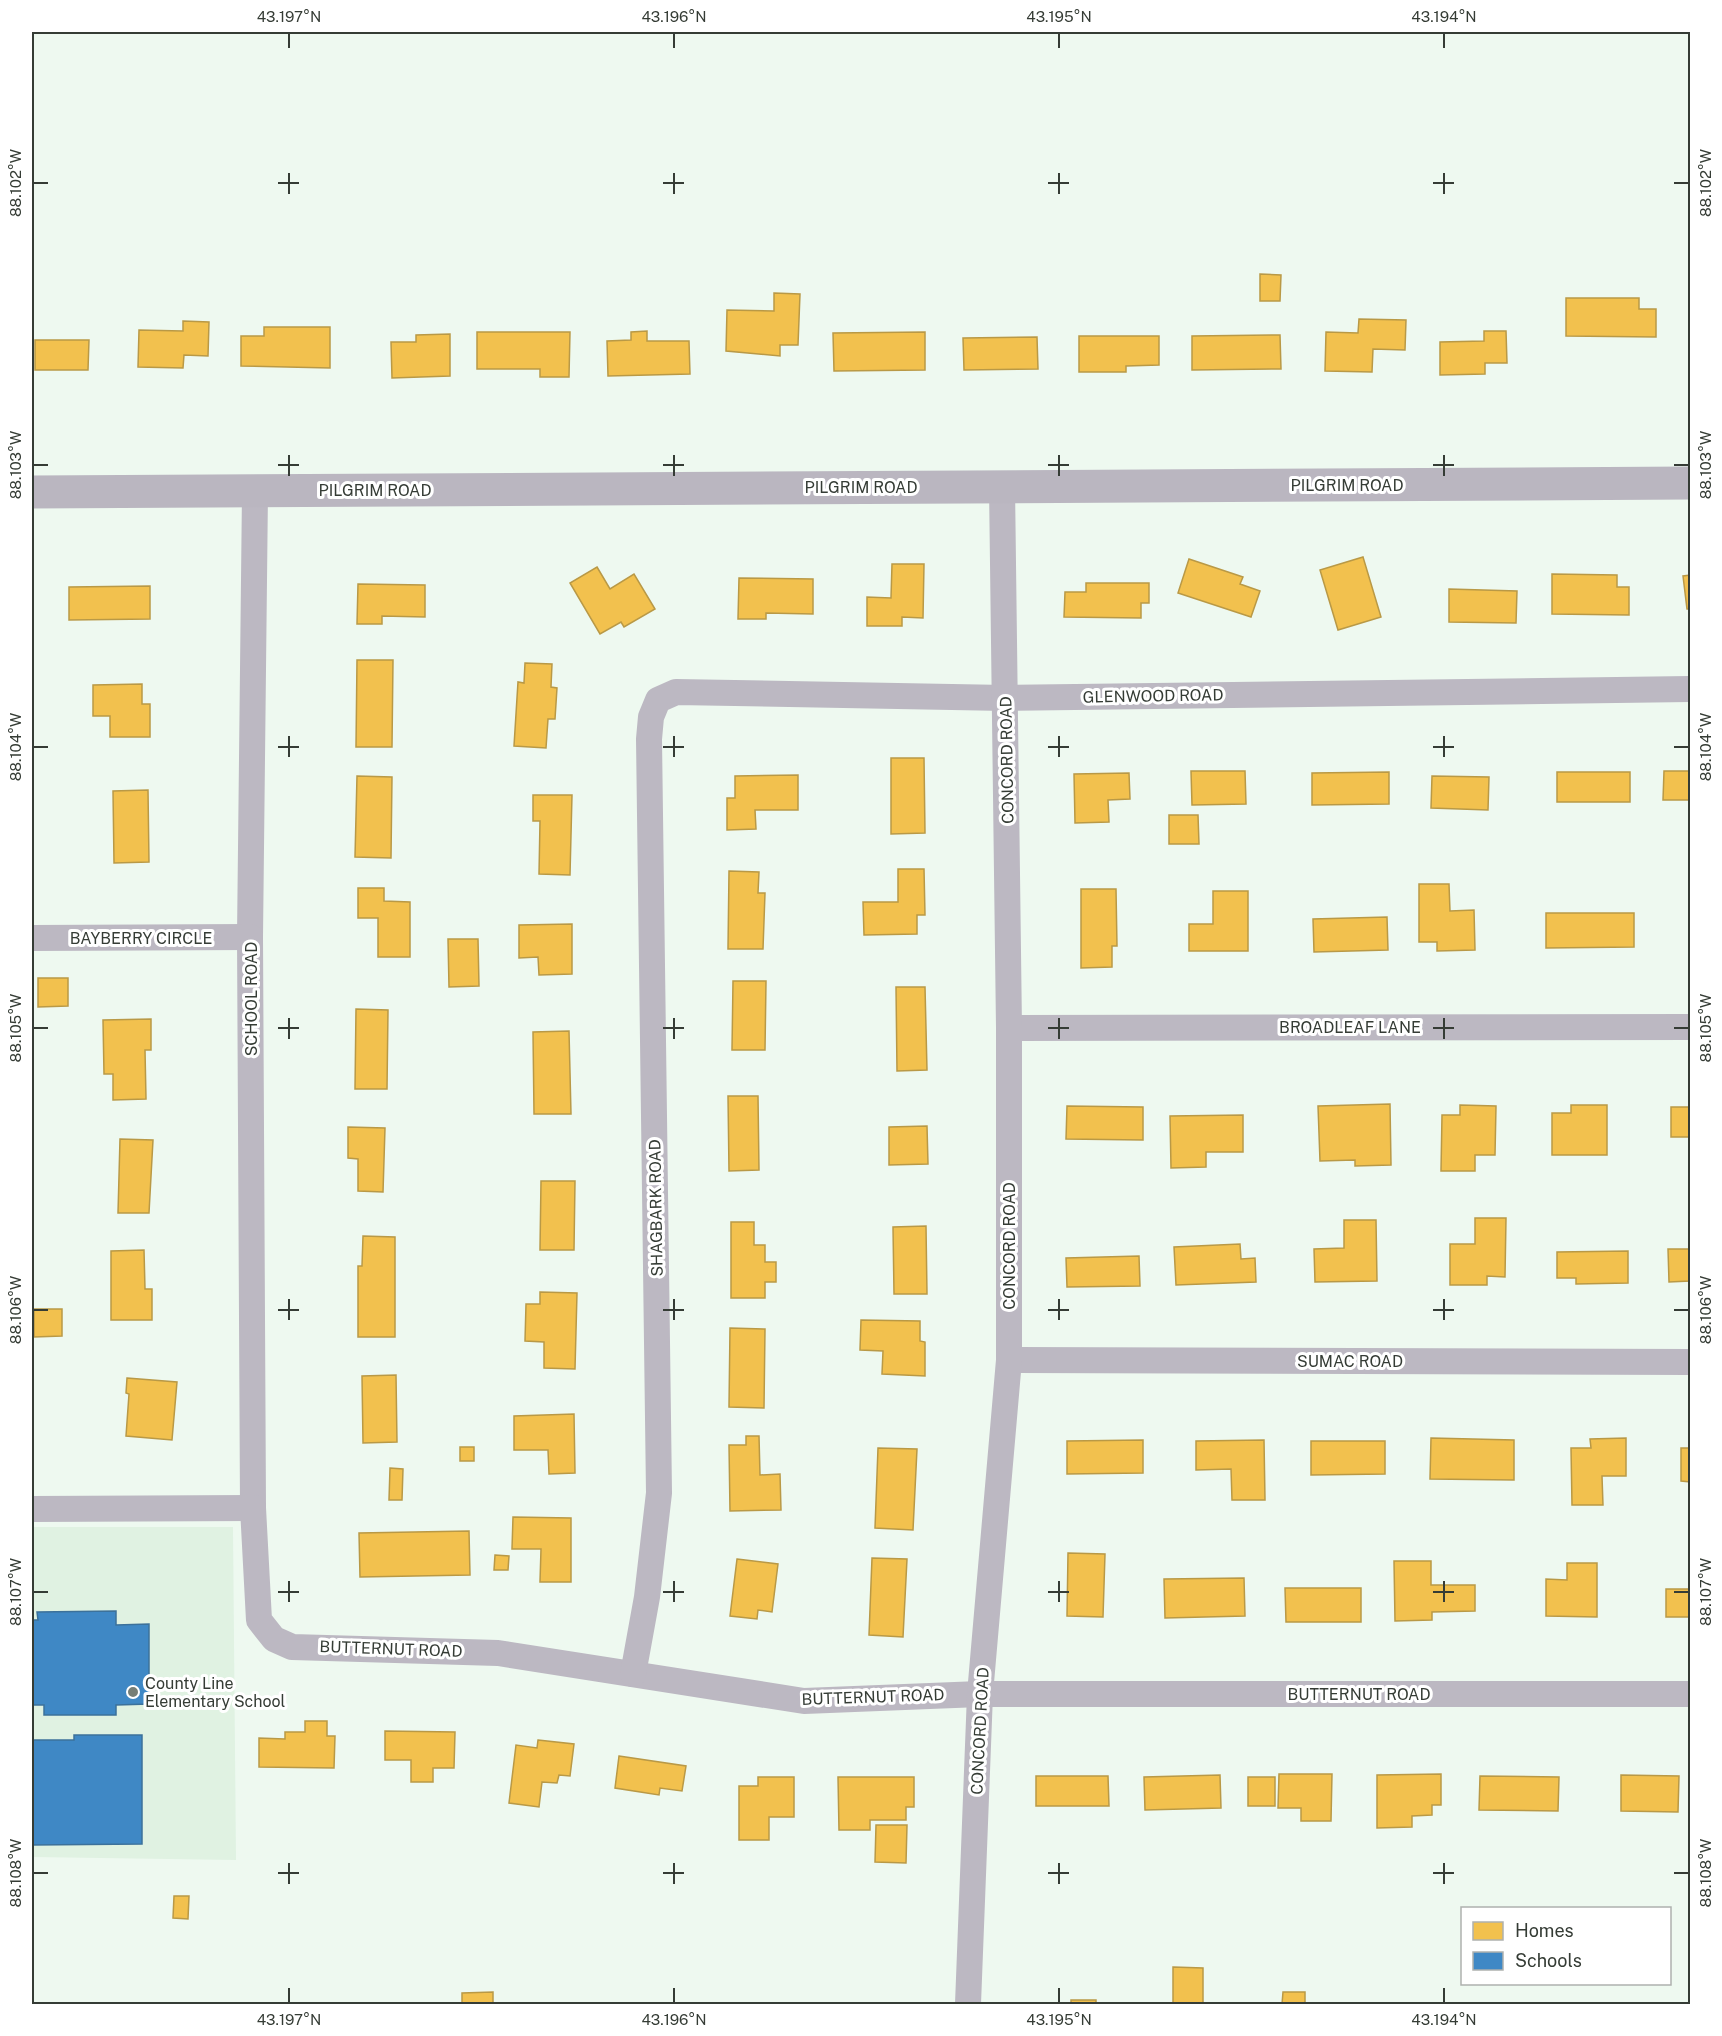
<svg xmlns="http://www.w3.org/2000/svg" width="1722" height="2036" viewBox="0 0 1722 2036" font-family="'Public Sans',sans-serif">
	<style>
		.built { fill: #e0f2e2 }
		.homes { fill: #f2c14e; stroke: #b99946; stroke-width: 1.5 }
		.schools { fill: #3f88c5; stroke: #3c719a; stroke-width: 1.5 }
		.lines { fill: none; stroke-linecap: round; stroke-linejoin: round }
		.street { stroke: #bcb8c2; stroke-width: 26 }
		.secondary { stroke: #bab6c0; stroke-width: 33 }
		.ticks { fill: none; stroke: #353c35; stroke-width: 2 }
		.poi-dot { fill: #767e76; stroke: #fff; stroke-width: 2 }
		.labels { text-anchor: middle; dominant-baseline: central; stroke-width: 6; stroke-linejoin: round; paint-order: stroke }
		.street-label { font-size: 16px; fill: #353c35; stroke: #fff }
		.poi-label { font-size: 16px; fill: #353c35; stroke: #fff; text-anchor: start }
		.neatline { fill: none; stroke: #353c35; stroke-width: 2 }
		.ticks-label { font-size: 15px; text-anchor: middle; fill: #353c35 }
	</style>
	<rect width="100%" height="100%" fill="#eef9f0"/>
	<path class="built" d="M 32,1527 L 233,1527 L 236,1860 L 32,1857 Z"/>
	<g class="homes">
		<path d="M 1260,274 L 1281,275 L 1280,301 L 1260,301 Z"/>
		<path d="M 774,293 L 800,294 L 798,345 L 780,345 L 780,356 L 726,351 L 727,310 L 774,311 Z"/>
		<path d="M 1566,298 L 1639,298 L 1639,309 L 1656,309 L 1656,337 L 1566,336 Z"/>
		<path d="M 1359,319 L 1406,320 L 1405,350 L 1373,349 L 1372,372 L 1325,371 L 1326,332 L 1358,333 Z"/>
		<path d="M 183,321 L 209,322 L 208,356 L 184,355 L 183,368 L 138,367 L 139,330 L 183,331 Z"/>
		<path d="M 264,327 L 330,327 L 330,368 L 241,366 L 241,336 L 264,336 Z"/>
		<path d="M 647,331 L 647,341 L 689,341 L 690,374 L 608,376 L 607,341 L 631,340 L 631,332 Z"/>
		<path d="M 1484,331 L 1506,331 L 1507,363 L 1485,363 L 1485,374 L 1440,375 L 1440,342 L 1484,341 Z"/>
		<path d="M 477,332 L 570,332 L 569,377 L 540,377 L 540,369 L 477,369 Z"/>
		<path d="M 925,332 L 925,370 L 834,371 L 833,333 Z"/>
		<path d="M 450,334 L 450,376 L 392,378 L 391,342 L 416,342 L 416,335 Z"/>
		<path d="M 1280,335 L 1281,369 L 1192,370 L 1192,336 Z"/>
		<path d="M 1079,336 L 1159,336 L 1159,365 L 1126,366 L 1126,372 L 1079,372 Z"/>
		<path d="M 1037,337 L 1038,369 L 964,370 L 963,338 Z"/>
		<path d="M 35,340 L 89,340 L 88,370 L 35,370 Z"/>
		<path d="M 1363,557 L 1381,617 L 1338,630 L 1320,570 Z"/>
		<path d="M 1189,559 L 1243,577 L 1240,584 L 1260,591 L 1251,617 L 1178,593 Z"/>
		<path d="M 892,564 L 924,564 L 923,618 L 902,617 L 902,626 L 867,626 L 867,597 L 891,598 Z"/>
		<path d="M 597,567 L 610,589 L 634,574 L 655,609 L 624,627 L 621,622 L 600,634 L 570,583 Z"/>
		<path d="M 1552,574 L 1617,575 L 1617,587 L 1629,587 L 1629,615 L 1552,614 Z"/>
		<path d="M 1690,575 L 1690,609 L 1687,609 L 1683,576 Z"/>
		<path d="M 739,578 L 813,579 L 813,614 L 766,613 L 766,619 L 738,619 Z"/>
		<path d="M 1086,583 L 1149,583 L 1149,603 L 1141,603 L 1141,618 L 1064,617 L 1065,592 L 1086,592 Z"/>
		<path d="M 358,584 L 425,585 L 425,617 L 382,616 L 382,624 L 357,624 Z"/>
		<path d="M 150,586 L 150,619 L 69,620 L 69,587 Z"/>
		<path d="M 1449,589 L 1517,591 L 1516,623 L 1449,622 Z"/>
		<path d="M 357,660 L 393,660 L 392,747 L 356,747 Z"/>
		<path d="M 525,663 L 552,664 L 551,687 L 557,688 L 555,719 L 548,719 L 546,748 L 514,746 L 518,682 L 524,683 Z"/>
		<path d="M 142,684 L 142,704 L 150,704 L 150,737 L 110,737 L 110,716 L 93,716 L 93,685 Z"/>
		<path d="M 891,758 L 924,758 L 925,833 L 891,834 Z"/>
		<path d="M 1191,771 L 1245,771 L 1246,804 L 1192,805 Z"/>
		<path d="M 1664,771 L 1690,771 L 1690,800 L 1663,800 Z"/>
		<path d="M 1389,772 L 1389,804 L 1312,805 L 1312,773 Z"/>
		<rect x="1557" y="772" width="73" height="30"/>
		<path d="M 1129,773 L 1130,799 L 1108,800 L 1109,822 L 1075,823 L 1074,774 Z"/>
		<path d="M 798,775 L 798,810 L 755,810 L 756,829 L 727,830 L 727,798 L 735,798 L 735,776 Z"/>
		<path d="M 357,776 L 392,777 L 391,858 L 355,857 Z"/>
		<path d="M 1432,776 L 1489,777 L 1488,810 L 1431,808 Z"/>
		<path d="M 148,790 L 149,862 L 114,863 L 113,791 Z"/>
		<path d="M 533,795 L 572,795 L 570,875 L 539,874 L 540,821 L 533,821 Z"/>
		<path d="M 1169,815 L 1198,815 L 1199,844 L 1169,844 Z"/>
		<path d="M 898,869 L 924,869 L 925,915 L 917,915 L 917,934 L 864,935 L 863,902 L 898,902 Z"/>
		<path d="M 729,871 L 759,872 L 758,893 L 765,893 L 763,949 L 728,949 Z"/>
		<path d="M 1419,884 L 1449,884 L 1450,911 L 1474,910 L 1475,950 L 1437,951 L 1437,942 L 1419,942 Z"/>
		<path d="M 358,888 L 384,888 L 384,901 L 410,902 L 410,957 L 378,957 L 378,918 L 358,918 Z"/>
		<path d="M 1081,889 L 1116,889 L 1117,946 L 1112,946 L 1112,967 L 1081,968 Z"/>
		<path d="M 1213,891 L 1248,891 L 1248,951 L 1189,951 L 1189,924 L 1213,924 Z"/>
		<path d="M 1546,913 L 1634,913 L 1634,947 L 1546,948 Z"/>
		<path d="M 1387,917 L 1388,950 L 1314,952 L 1313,919 Z"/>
		<path d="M 572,924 L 572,974 L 539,975 L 538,957 L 519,958 L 519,925 Z"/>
		<path d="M 448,939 L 478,939 L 479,986 L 449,987 Z"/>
		<path d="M 38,978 L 68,978 L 68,1006 L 38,1007 Z"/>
		<path d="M 733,981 L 766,981 L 765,1050 L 732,1050 Z"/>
		<path d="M 896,987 L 925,987 L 927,1070 L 897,1071 Z"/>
		<path d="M 356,1009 L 388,1010 L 387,1089 L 355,1089 Z"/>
		<path d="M 151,1019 L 151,1050 L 145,1050 L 146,1099 L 113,1100 L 113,1074 L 104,1074 L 103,1020 Z"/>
		<path d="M 569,1031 L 571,1114 L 534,1114 L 533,1032 Z"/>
		<path d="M 728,1096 L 758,1096 L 759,1170 L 729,1171 Z"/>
		<path d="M 1390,1104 L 1391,1165 L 1355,1166 L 1355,1160 L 1320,1161 L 1318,1106 Z"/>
		<path d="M 1460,1105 L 1496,1106 L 1495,1155 L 1475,1155 L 1475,1171 L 1441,1171 L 1442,1115 L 1460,1115 Z"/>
		<path d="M 1571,1105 L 1607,1105 L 1607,1155 L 1552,1155 L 1552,1113 L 1571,1113 Z"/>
		<path d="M 1067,1106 L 1143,1107 L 1143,1140 L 1066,1139 Z"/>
		<rect x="1671" y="1107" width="19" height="30"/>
		<path d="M 1243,1115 L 1243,1152 L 1206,1152 L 1206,1167 L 1171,1168 L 1170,1116 Z"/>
		<path d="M 927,1126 L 928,1164 L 889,1165 L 889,1127 Z"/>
		<path d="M 348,1127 L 385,1128 L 383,1192 L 358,1191 L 358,1159 L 348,1158 Z"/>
		<path d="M 120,1139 L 153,1140 L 149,1213 L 118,1213 Z"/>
		<path d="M 541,1181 L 575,1181 L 574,1250 L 540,1250 Z"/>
		<path d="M 1475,1218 L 1506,1218 L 1505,1277 L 1487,1276 L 1487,1285 L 1450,1285 L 1450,1244 L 1475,1244 Z"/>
		<path d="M 1344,1220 L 1376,1220 L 1377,1281 L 1315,1282 L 1314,1249 L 1344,1248 Z"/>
		<path d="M 731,1222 L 754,1222 L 754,1245 L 765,1245 L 765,1262 L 776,1262 L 776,1282 L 765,1282 L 765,1298 L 731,1298 Z"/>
		<path d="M 926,1226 L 927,1294 L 894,1294 L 893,1227 Z"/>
		<path d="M 363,1236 L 395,1237 L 395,1337 L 358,1337 L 358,1266 L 362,1266 Z"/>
		<path d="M 1240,1244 L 1241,1259 L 1255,1258 L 1256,1282 L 1176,1285 L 1174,1247 Z"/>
		<path d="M 1668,1249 L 1690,1249 L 1690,1281 L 1669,1282 Z"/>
		<path d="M 144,1250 L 145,1289 L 152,1289 L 152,1320 L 111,1320 L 111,1251 Z"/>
		<path d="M 1628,1251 L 1628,1283 L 1576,1284 L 1576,1278 L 1557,1278 L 1557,1252 Z"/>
		<path d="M 1139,1256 L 1140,1286 L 1067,1287 L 1066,1258 Z"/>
		<path d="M 540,1292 L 577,1293 L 575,1369 L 544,1368 L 544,1342 L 525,1341 L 526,1304 L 540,1304 Z"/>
		<path d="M 34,1309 L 62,1309 L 62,1336 L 34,1337 Z"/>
		<path d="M 861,1320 L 920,1321 L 920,1341 L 925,1342 L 925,1376 L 882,1374 L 883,1351 L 860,1350 Z"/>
		<path d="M 730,1328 L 765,1329 L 764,1408 L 729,1407 Z"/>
		<path d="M 396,1375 L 397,1442 L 363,1443 L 362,1376 Z"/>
		<path d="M 127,1378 L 177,1382 L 172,1440 L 126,1436 L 129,1394 L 126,1393 Z"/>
		<path d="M 574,1414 L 575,1473 L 549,1474 L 548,1450 L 514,1450 L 514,1416 Z"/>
		<path d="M 746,1436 L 759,1436 L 760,1475 L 780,1474 L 781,1510 L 730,1511 L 729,1445 L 746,1445 Z"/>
		<path d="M 1431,1438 L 1514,1440 L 1514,1480 L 1430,1479 Z"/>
		<path d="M 1626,1438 L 1626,1476 L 1602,1476 L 1603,1505 L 1572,1505 L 1571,1448 L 1591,1448 L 1590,1439 Z"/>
		<path d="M 1143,1440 L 1143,1473 L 1067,1474 L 1067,1441 Z"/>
		<path d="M 1264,1440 L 1265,1500 L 1232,1500 L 1231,1469 L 1196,1470 L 1196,1441 Z"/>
		<path d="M 1311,1441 L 1385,1441 L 1385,1474 L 1311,1475 Z"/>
		<rect x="460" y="1447" width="14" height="14"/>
		<path d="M 878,1448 L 917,1449 L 913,1530 L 875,1528 Z"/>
		<path d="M 1681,1448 L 1690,1448 L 1690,1482 L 1681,1481 Z"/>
		<path d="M 390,1468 L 403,1469 L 402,1500 L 389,1500 Z"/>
		<path d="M 513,1517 L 571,1518 L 571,1582 L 540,1582 L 541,1549 L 512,1549 Z"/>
		<path d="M 469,1531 L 470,1575 L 360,1577 L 359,1533 Z"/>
		<path d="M 1068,1553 L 1105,1554 L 1103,1617 L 1067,1616 Z"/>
		<path d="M 495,1555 L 509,1556 L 508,1570 L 494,1570 Z"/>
		<path d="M 872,1558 L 907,1559 L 903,1637 L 869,1635 Z"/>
		<path d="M 737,1559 L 778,1564 L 772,1612 L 758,1610 L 757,1619 L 730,1616 Z"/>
		<path d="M 1394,1561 L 1431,1561 L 1431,1585 L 1475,1585 L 1475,1611 L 1432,1612 L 1432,1620 L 1395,1621 Z"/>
		<path d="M 1567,1563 L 1597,1563 L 1597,1617 L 1546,1616 L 1546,1579 L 1567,1580 Z"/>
		<path d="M 1244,1578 L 1245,1616 L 1165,1618 L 1164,1579 Z"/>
		<path d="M 1285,1588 L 1361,1588 L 1361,1622 L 1286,1622 Z"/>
		<rect x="1666" y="1589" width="24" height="28"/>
		<path d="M 305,1721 L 327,1721 L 327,1736 L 335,1736 L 334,1768 L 259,1767 L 259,1738 L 285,1739 L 285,1732 L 305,1732 Z"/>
		<path d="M 385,1731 L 455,1732 L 454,1768 L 433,1768 L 433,1782 L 411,1782 L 411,1760 L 385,1760 Z"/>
		<path d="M 538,1740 L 574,1744 L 570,1776 L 559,1775 L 557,1783 L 542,1782 L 539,1807 L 509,1803 L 516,1745 L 537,1748 Z"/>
		<path d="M 619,1756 L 686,1766 L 682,1791 L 660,1788 L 659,1795 L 615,1788 Z"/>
		<path d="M 1279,1774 L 1332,1774 L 1331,1821 L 1301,1821 L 1301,1808 L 1278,1808 Z"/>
		<path d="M 1441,1774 L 1441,1805 L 1432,1805 L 1432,1815 L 1412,1816 L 1412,1827 L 1377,1828 L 1377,1775 Z"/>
		<path d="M 1220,1775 L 1221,1808 L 1145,1810 L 1144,1777 Z"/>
		<path d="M 1621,1775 L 1679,1776 L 1678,1812 L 1621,1811 Z"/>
		<path d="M 1036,1776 L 1108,1776 L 1109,1806 L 1036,1806 Z"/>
		<path d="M 1480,1776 L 1559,1777 L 1558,1811 L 1479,1810 Z"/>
		<path d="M 758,1777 L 794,1777 L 794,1817 L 769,1817 L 769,1840 L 739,1840 L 739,1786 L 758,1786 Z"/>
		<path d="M 838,1777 L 914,1777 L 914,1807 L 906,1807 L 906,1820 L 870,1820 L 870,1830 L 839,1830 Z"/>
		<rect x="1248" y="1777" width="27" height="29"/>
		<path d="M 876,1825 L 907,1825 L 906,1863 L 875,1862 Z"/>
		<path d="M 174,1896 L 189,1896 L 188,1919 L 173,1918 Z"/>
		<path d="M 1173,1967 L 1203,1968 L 1203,2004 L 1173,2004 Z"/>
		<path d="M 493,1992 L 493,2004 L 462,2004 L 462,1993 Z"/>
		<path d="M 1283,1992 L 1305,1992 L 1305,2004 L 1282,2004 Z"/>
		<rect x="1071" y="2000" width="25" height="4"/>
	</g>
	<g class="schools">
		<path d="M 116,1611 L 116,1625 L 149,1624 L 149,1704 L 116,1705 L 116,1715 L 44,1715 L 44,1705 L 32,1705 L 32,1620 L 38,1620 L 37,1612 Z"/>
		<path d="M 74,1735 L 142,1735 L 142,1844 L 32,1845 L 32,1740 L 74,1740 Z"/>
	</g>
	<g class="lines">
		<g class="street">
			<path d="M 255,491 L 250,937 L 253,1508 L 259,1620 L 274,1639 L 292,1647 L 498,1653 L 804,1701 L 980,1694 L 1690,1694"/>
			<path d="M 32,938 L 250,937"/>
			<path d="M 1009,1028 L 1690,1027"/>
			<path d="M 1009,1360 L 1690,1362"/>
			<path d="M 32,1509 L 253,1508"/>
			<path d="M 633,1674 L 647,1597 L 659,1493 L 649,739 L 651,717 L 658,700 L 676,692 L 1006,698 L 1690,689"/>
			<path d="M 968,2004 L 980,1694 L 1009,1360 L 1009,1028 L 1002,486"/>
		</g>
		<path class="secondary" d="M 32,492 L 1690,483"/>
	</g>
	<path class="ticks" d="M 289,33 L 289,48M 674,33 L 674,48M 1059,33 L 1059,48M 1444,33 L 1444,48M 289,173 L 289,194M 674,173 L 674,194M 1059,173 L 1059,194M 1444,173 L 1444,194M 33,183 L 48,183M 278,183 L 299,183M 663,183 L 684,183M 1048,183 L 1069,183M 1433,183 L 1454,183M 1674,183 L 1689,183M 289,455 L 289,476M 674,455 L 674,476M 1059,455 L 1059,476M 1444,455 L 1444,476M 33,465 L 48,465M 278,465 L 299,465M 663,465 L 684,465M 1048,465 L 1069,465M 1433,465 L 1454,465M 1674,465 L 1689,465M 289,736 L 289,757M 674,736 L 674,757M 1059,736 L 1059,757M 1444,736 L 1444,757M 33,747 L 48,747M 278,747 L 299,747M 663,747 L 684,747M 1048,747 L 1069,747M 1433,747 L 1454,747M 1674,747 L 1689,747M 289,1018 L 289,1039M 674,1018 L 674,1039M 1059,1018 L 1059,1039M 1444,1018 L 1444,1039M 33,1028 L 48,1028M 278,1028 L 299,1028M 663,1028 L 684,1028M 1048,1028 L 1069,1028M 1433,1028 L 1454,1028M 1674,1028 L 1689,1028M 289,1299 L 289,1320M 674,1299 L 674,1320M 1059,1299 L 1059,1320M 1444,1299 L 1444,1320M 33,1310 L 48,1310M 278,1310 L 299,1310M 663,1310 L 684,1310M 1048,1310 L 1069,1310M 1433,1310 L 1454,1310M 1674,1310 L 1689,1310M 289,1581 L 289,1602M 674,1581 L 674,1602M 1059,1581 L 1059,1602M 1444,1581 L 1444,1602M 33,1592 L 48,1592M 278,1592 L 299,1592M 663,1592 L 684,1592M 1048,1592 L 1069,1592M 1433,1592 L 1454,1592M 1674,1592 L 1689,1592M 289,1863 L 289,1884M 674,1863 L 674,1884M 1059,1863 L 1059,1884M 1444,1863 L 1444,1884M 33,1873 L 48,1873M 278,1873 L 299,1873M 663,1873 L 684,1873M 1048,1873 L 1069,1873M 1433,1873 L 1454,1873M 1674,1873 L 1689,1873M 289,1988 L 289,2003M 674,1988 L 674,2003M 1059,1988 L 1059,2003M 1444,1988 L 1444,2003"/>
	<circle class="poi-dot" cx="133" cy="1692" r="6"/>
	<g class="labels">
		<g class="street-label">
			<text x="1347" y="485">PILGRIM ROAD</text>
			<text x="861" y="487">PILGRIM ROAD</text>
			<text x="375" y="490">PILGRIM ROAD</text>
			<text transform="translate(1153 696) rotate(-1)">GLENWOOD ROAD</text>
			<text transform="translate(1007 760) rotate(-91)">CONCORD ROAD</text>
			<text x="141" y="938">BAYBERRY CIRCLE</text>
			<text transform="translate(251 999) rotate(-90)">SCHOOL ROAD</text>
			<text x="1350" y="1027">BROADLEAF LANE</text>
			<text transform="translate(656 1208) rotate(-91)">SHAGBARK ROAD</text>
			<text transform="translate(1009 1246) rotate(-90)">CONCORD ROAD</text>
			<text x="1350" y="1361">SUMAC ROAD</text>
			<text transform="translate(391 1649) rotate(2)">BUTTERNUT ROAD</text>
			<text x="1359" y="1694">BUTTERNUT ROAD</text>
			<text transform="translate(873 1697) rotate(-2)">BUTTERNUT ROAD</text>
			<text transform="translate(980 1731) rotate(-87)">CONCORD ROAD</text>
		</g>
		<g class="poi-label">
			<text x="145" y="1683">County Line<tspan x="145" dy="18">Elementary School</tspan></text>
		</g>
	</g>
	<rect width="1722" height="2036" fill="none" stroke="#ffffff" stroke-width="66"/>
	<rect x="1461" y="1907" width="210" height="78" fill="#ffffff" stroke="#aeb1ae" stroke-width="1.5"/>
	<rect x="1473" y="1922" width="30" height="18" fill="#f2c14e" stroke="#aeb1ae" stroke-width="1.5"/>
	<text x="1515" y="1937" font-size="18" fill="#353c35">Homes</text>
	<rect x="1473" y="1952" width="30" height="18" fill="#3f88c5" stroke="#aeb1ae" stroke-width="1.5"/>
	<text x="1515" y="1967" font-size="18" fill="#353c35">Schools</text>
	<rect x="33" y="33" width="1656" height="1970" class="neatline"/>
	<g class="ticks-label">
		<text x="289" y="22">43.197°N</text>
		<text x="674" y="22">43.196°N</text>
		<text x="1059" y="22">43.195°N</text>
		<text x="1444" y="22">43.194°N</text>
		<text transform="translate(1706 183) rotate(-90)" y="5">88.102°W</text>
		<text transform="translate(16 183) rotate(-90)" y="5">88.102°W</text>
		<text transform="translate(1706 465) rotate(-90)" y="5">88.103°W</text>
		<text transform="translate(16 465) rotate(-90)" y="5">88.103°W</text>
		<text transform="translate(1706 747) rotate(-90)" y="5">88.104°W</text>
		<text transform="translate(16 747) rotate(-90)" y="5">88.104°W</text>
		<text transform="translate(1706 1028) rotate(-90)" y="5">88.105°W</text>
		<text transform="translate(16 1028) rotate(-90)" y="5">88.105°W</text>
		<text transform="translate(1706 1310) rotate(-90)" y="5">88.106°W</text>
		<text transform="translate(16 1310) rotate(-90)" y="5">88.106°W</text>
		<text transform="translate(1706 1592) rotate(-90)" y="5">88.107°W</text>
		<text transform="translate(16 1592) rotate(-90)" y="5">88.107°W</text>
		<text transform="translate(1706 1873) rotate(-90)" y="5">88.108°W</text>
		<text transform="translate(16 1873) rotate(-90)" y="5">88.108°W</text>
		<text x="289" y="2025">43.197°N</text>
		<text x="674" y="2025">43.196°N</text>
		<text x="1059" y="2025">43.195°N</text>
		<text x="1444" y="2025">43.194°N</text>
	</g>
</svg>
